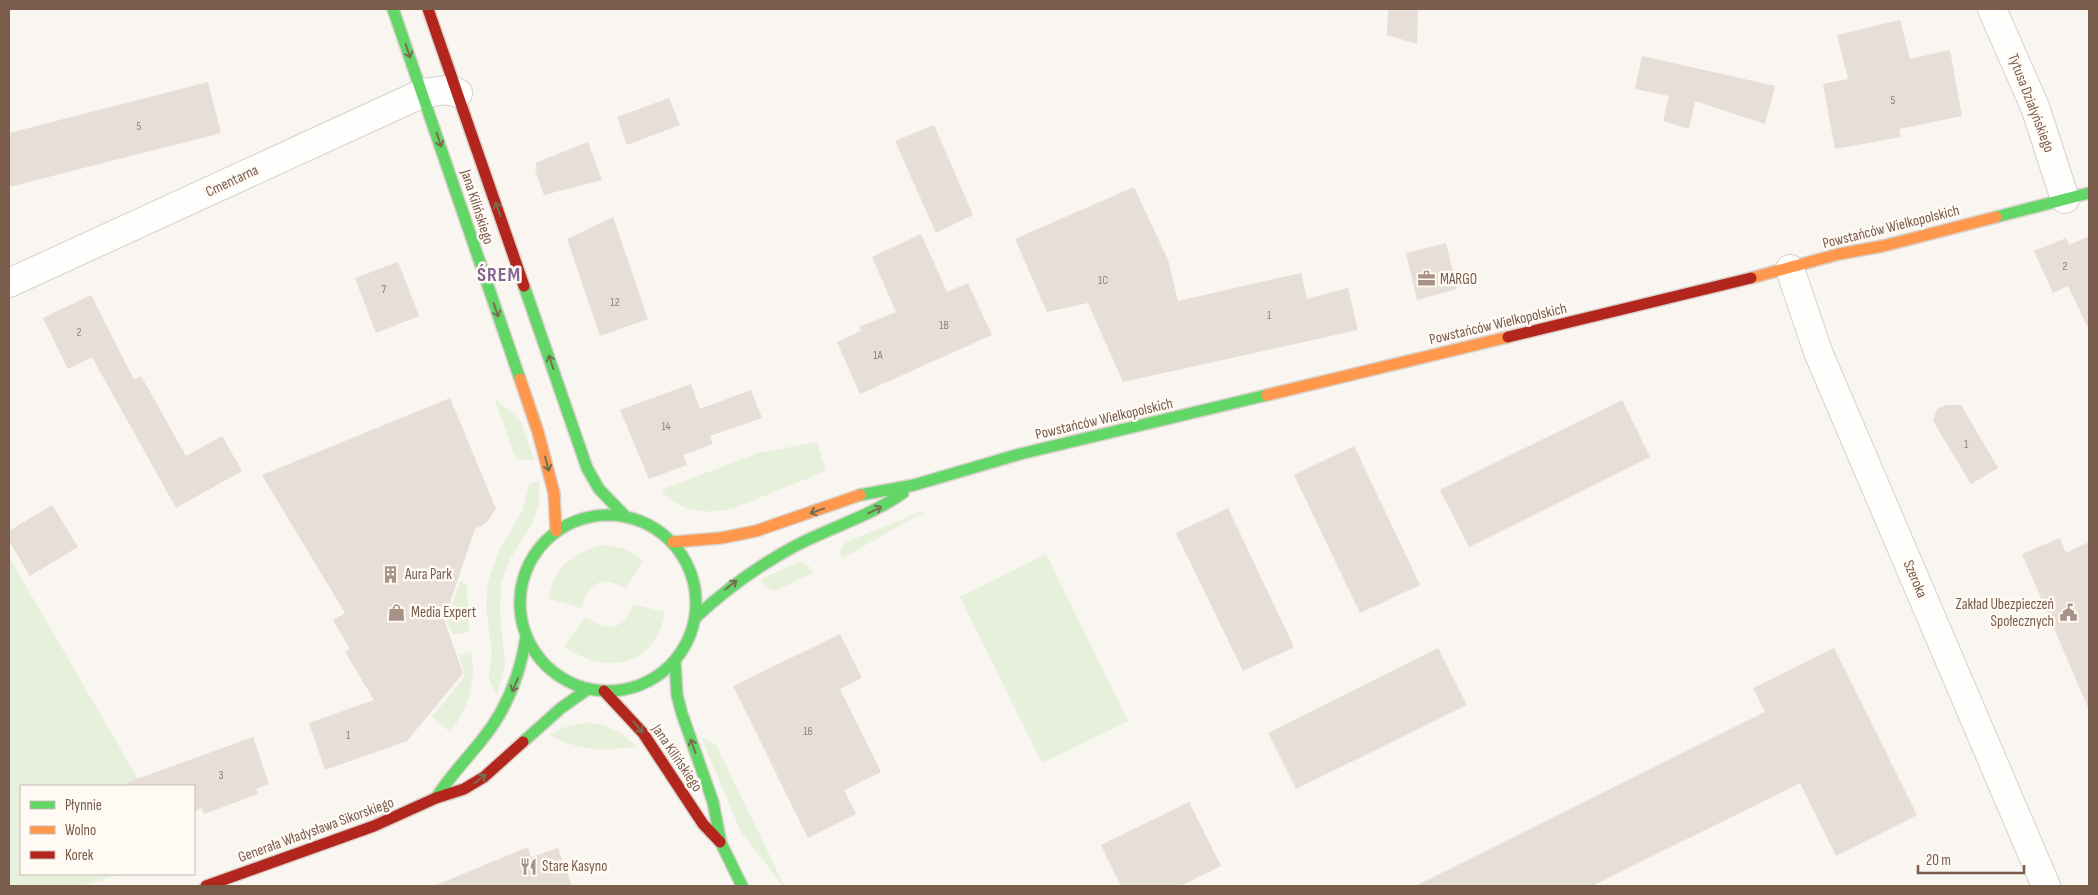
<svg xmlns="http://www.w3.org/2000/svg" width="2098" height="895" viewBox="0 0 2098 895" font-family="'Sofia Sans Condensed',sans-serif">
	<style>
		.green { fill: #e7f0db }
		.building { fill: #e6ded7 }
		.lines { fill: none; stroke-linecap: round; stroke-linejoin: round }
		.street-casing { stroke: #d7d1cb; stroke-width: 30 }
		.fast-casing { stroke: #d9d2cb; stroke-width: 14 }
		.slow-casing { stroke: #d9d2cb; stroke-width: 14 }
		.jam-casing { stroke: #d9d2cb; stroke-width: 14 }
		.street { stroke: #fefefd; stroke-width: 28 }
		.fast { stroke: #63d668; stroke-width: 11 }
		.slow { stroke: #ff974d; stroke-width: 11 }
		.jam { stroke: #b3261e; stroke-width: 11 }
		.oneway { stroke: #776e51 }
		.labels { text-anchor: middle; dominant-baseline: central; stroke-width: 5; stroke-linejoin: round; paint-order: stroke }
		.number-label { font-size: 12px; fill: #977e72 }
		.street-label { font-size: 15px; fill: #7a5c4d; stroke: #fffaf3 }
		.poi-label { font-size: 15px; fill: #7a5c4d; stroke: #fffaf3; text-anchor: start }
		.district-label { font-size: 20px; font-weight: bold; letter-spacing: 1px; fill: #846695; stroke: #fffaf3 }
	</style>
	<rect width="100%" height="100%" fill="#f9f5f0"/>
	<g class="green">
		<path d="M 494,398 L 520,420 L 534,460 L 522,460 L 514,454 Z"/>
		<path d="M 817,442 L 826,471 L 734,508 C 708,515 679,513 661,490 L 758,453 Z"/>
		<path d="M 539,481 L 539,504 L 532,524 L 510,559 L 501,582 L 500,612 L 505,665 L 497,694 L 490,682 L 489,675 L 492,656 L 486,607 L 488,582 L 499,550 L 523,510 L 529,484 Z"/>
		<path d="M 922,511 L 924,512 L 841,559 L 840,550 L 846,542 Z"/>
		<path d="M 606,545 L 626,549 L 643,560 L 626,589 C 602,574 589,582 581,608 L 549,599 C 553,567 575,550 606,545 Z"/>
		<path d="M 1046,554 L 1128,721 L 1042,763 L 960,597 Z"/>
		<path d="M 9,557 L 142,786 L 21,786 L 21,874 L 118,874 L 83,886 L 9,886 Z"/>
		<path d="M 799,562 L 809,566 L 813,573 L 774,591 L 765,587 L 761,579 Z"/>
		<path d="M 460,581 L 467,586 L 469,632 L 453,635 L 447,621 Z"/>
		<path d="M 633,604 L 665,612 C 657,666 604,677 564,646 L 586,617 C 608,633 623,631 633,604 Z"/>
		<path d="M 471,651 C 477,680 468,710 450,732 L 432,717 L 465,676 L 459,655 Z"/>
		<path d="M 587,722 C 605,724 623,731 635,746 C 605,753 575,749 549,735 L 562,728 Z"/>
		<path d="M 701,737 L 716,745 L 784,885 L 783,886 L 741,832 Z"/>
	</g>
	<g class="building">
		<path d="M 1388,9 L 1418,9 L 1417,44 L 1387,35 Z"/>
		<path d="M 1900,20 L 1910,59 L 1950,50 L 1962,116 L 1899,129 L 1901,137 L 1835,149 L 1823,84 L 1848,79 L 1837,35 Z"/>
		<path d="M 1642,56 L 1775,86 L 1765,124 L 1695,101 L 1689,129 L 1663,121 L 1669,96 L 1635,89 Z"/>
		<path d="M 208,82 L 221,133 L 9,187 L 9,133 Z"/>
		<path d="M 669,98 L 680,125 L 627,145 L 617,117 Z"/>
		<path d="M 934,125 L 973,215 L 936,233 L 895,141 Z"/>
		<path d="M 588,142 L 602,180 L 544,195 L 535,170 L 537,168 L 535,163 Z"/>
		<path d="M 1134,187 L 1168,260 L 1178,301 L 1301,273 L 1307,299 L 1348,288 L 1358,330 L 1123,382 L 1088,303 L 1047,312 L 1015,239 Z"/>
		<path d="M 613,217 L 648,319 L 600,336 L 567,239 Z"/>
		<path d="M 921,234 L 947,292 L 968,283 L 992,335 L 860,394 L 837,342 L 861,331 L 859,327 L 896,312 L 872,257 Z"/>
		<path d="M 2089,236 L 2089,330 L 2068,286 L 2053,293 L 2034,251 L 2066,238 L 2069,245 Z"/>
		<path d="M 1446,243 L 1457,289 L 1417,300 L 1406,253 Z"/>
		<path d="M 398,262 L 419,316 L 376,333 L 355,278 Z"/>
		<path d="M 91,295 L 134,380 L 141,376 L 186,456 L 222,436 L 242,471 L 176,508 L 92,357 L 68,369 L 43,318 Z"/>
		<path d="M 691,384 L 700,409 L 751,390 L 762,418 L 710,436 L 713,444 L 683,455 L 687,465 L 649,479 L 620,410 Z"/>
		<path d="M 450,398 L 496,509 L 486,523 L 475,529 L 444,620 L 463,673 L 407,741 L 325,770 L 309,723 L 374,700 L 345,652 L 350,649 L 333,620 L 345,613 L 262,475 Z"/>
		<path d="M 1622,400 L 1650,457 L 1469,547 L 1440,490 Z"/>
		<path d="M 1946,405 L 1961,405 L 1998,468 L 1971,484 L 1933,421 L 1937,409 Z"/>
		<path d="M 1354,446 L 1420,585 L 1360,613 L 1294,475 Z"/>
		<path d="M 52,505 L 78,547 L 30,576 L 9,541 L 9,531 Z"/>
		<path d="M 1228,508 L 1294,647 L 1243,671 L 1176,533 Z"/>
		<path d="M 2060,538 L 2066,553 L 2089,542 L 2089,710 L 2022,554 Z"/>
		<path d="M 840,634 L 862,678 L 840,689 L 881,772 L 844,790 L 856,814 L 808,838 L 733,686 Z"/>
		<path d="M 1438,648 L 1467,705 L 1296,789 L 1268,733 Z"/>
		<path d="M 1834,648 L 1917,815 L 1836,856 L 1800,783 L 1592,886 L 1415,886 L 1765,712 L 1753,688 Z"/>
		<path d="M 253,737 L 269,784 L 256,789 L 258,794 L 204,814 L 202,808 L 194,812 L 194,786 L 126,786 L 126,783 Z"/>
		<path d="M 1189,802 L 1221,866 L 1180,886 L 1121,886 L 1101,845 Z"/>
		<path d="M 528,847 L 531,857 L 558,848 L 572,886 L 434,886 Z"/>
	</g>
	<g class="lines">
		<defs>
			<g id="street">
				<path d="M 1992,9 L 2035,107 L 2065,199"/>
				<path d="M 1790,269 L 1818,352 L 2046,886"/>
				<path d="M 9,283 L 423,93 L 447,90 L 458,93"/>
			</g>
			<g id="fast">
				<path d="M 393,9 L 520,379"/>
				<path d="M 1996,217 L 2089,193"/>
				<path d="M 524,286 L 587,468 L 599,489 L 625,516"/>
				<path d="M 860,495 L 914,485 L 1020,454 L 1267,395"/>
				<circle cx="608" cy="603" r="88"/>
				<path d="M 695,618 C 726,589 759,565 797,545 C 832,527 870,516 903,493"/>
				<path d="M 675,661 L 677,695 L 682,714 L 713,802 L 721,843 L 742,886"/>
				<path d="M 523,742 L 561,708 L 588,689"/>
				<path d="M 436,798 C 449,777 466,760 481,741 C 506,711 520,675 526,637"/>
			</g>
			<g id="slow">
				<path d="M 1751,278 L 1839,254 L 1883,246 L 1996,217"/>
				<path d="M 520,379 L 538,432 L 554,493 L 556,531"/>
				<path d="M 1267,395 L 1508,337"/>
				<path d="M 673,542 L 721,538 L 756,531 L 860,495"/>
			</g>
			<g id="jam">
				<path d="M 428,9 L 524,286"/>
				<path d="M 1508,337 L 1751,278"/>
				<path d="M 604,691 L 643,733 L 703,824 L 720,842"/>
				<path d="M 206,886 L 374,826 L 436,798 L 464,789 L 484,777 L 523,742"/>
			</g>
		</defs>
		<use href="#street" class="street-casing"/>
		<use href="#fast" class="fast-casing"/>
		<use href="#slow" class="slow-casing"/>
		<use href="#jam" class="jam-casing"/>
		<use href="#street" class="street"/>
		<use href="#fast" class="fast"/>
		<use href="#slow" class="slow"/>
		<use href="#jam" class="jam"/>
	</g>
	<defs><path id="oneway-shaft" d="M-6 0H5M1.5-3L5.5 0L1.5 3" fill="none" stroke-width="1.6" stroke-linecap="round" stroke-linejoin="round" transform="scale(1.25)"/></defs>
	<g class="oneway">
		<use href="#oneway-shaft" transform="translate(408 51) rotate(71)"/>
		<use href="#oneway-shaft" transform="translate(439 140) rotate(72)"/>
		<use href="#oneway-shaft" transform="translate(498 209) rotate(-109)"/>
		<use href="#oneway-shaft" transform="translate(496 310) rotate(71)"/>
		<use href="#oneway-shaft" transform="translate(551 362) rotate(-109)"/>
		<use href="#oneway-shaft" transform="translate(547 464) rotate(75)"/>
		<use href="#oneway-shaft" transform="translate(875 510) rotate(-27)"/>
		<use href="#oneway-shaft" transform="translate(817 511) rotate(161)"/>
		<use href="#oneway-shaft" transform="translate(731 585) rotate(-39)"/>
		<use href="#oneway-shaft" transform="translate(515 685) rotate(113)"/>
		<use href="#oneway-shaft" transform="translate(638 727) rotate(51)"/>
		<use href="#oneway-shaft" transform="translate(693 746) rotate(-110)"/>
		<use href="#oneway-shaft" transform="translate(480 779) rotate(-37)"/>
	</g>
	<defs>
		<symbol id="office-bare" viewBox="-9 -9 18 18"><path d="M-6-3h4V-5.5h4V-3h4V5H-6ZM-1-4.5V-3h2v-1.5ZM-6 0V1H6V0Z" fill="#a69286" stroke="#fffaf3" stroke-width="2.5" paint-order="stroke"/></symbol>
		<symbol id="building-bare" viewBox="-9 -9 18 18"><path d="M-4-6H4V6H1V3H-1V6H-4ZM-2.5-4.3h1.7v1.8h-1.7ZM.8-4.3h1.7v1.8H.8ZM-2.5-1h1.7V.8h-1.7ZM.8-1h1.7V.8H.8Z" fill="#a69286" stroke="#fffaf3" stroke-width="2.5" paint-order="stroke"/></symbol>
		<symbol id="shop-bare" viewBox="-9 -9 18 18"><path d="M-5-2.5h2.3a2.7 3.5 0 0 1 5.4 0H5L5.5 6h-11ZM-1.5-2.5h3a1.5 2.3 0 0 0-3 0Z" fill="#a69286" stroke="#fffaf3" stroke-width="2.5" paint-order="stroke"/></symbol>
		<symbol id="civic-bare" viewBox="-9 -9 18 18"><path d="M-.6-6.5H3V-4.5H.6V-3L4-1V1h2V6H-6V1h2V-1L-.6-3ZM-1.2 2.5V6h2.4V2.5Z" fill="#a69286" stroke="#fffaf3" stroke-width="2.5" paint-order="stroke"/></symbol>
		<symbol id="restaurant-bare" viewBox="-9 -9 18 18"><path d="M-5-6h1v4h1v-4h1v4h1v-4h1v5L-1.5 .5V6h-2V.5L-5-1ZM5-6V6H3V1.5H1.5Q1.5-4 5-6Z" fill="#a69286" stroke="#fffaf3" stroke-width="2.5" paint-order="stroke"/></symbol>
	</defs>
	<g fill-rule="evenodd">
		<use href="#office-bare" x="1414" y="266" width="25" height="25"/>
		<use href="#building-bare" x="378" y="562" width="25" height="25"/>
		<use href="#shop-bare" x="384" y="600" width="25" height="25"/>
		<use href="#civic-bare" x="2056" y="600" width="25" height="25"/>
		<use href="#restaurant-bare" x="516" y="854" width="25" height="25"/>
	</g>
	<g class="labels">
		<g class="number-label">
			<text x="1893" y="100">5</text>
			<text x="139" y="126">5</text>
			<text x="2065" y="266">2</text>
			<text x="1103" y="280">1C</text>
			<text x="384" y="289">7</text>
			<text x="615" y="302">12</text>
			<text x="1269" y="315">1</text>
			<text x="944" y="325">1B</text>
			<text x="79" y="332">2</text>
			<text x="878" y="355">1A</text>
			<text x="666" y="426">14</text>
			<text x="1966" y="444">1</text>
			<text x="808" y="731">16</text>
			<text x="348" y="735">1</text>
			<text x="221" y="775">3</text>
		</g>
		<g class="street-label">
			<text transform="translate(2031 103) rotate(69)">Tytusa Działyńskiego</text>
			<text transform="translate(232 181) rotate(-25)">Cmentarna</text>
			<text transform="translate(477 207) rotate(72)">Jana Kilińskiego</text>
			<text transform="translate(1891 227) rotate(-14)">Powstańców Wielkopolskich</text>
			<text transform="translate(1498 324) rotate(-13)">Powstańców Wielkopolskich</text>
			<text transform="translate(1104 419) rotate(-13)">Powstańców Wielkopolskich</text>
			<text transform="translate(1915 579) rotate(67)">Szeroka</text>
			<text transform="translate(677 758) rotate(56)">Jana Kilińskiego</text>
			<text transform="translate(316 830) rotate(-20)">Generała Władysława Sikorskiego</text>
		</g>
		<g class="poi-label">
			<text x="1440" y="279">MARGO</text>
			<text x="405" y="574">Aura Park</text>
			<text x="2054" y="604" text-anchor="end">Zakład Ubezpieczeń<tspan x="2054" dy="17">Społecznych</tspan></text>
			<text x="411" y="612">Media Expert</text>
			<text x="542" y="866">Stare Kasyno</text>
		</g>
		<g class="district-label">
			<text x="499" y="275">ŚREM</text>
		</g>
	</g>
	<rect width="2098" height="895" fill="none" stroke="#7a5c4d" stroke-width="20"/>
	<rect x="20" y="785" width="175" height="90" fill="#fffaf3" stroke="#cabbb1"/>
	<rect x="30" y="801" width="25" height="8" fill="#63d668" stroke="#cabbb1"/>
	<text x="65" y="810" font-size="15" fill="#7a5c4d">Płynnie</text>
	<rect x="30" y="826" width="25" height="8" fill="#ff974d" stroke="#cabbb1"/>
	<text x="65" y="835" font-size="15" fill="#7a5c4d">Wolno</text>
	<rect x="30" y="851" width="25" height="8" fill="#b3261e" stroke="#cabbb1"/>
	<text x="65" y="860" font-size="15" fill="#7a5c4d">Korek</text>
	<path d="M1918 865v8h106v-8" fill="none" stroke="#7a5c4d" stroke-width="2.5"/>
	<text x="1926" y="865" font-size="15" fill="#7a5c4d" stroke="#fffaf3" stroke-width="4" paint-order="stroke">20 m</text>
</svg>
